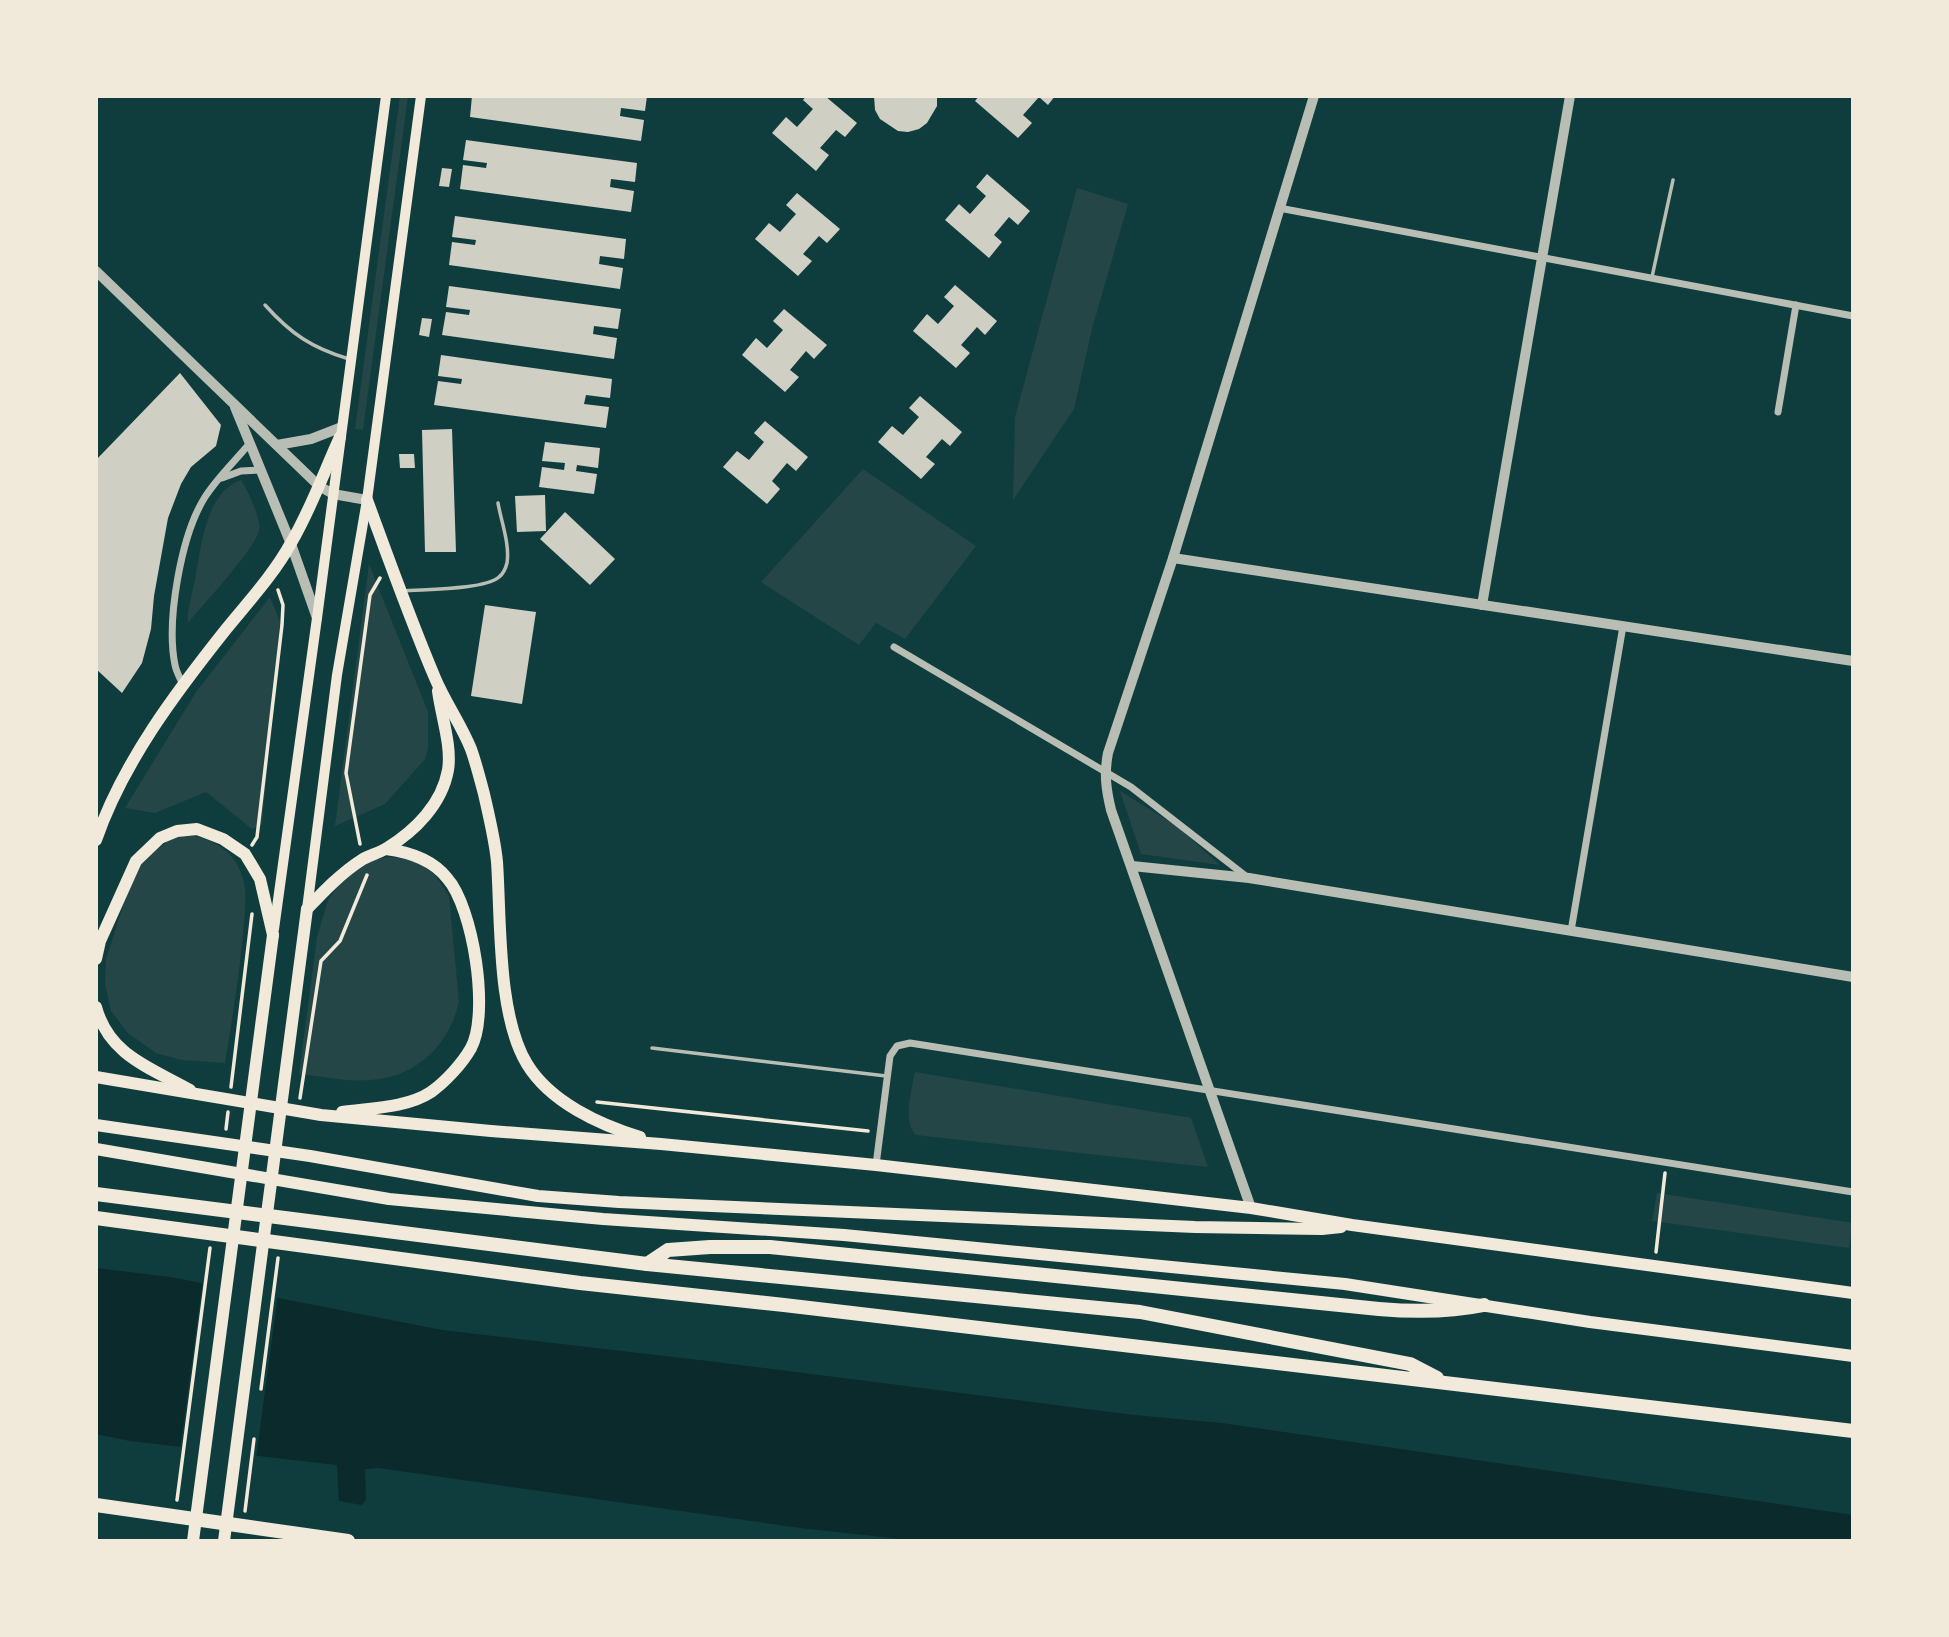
<svg xmlns="http://www.w3.org/2000/svg" width="1949" height="1637" viewBox="0 0 1949 1637" font-family="'Open Sans',sans-serif">
	<style>
		.green { fill: #244646 }
		.water { fill: #0a2a2b }
		.pier { fill: #0f3d3e }
		.building { fill: #cfcfc3 }
		.lines { fill: none; stroke-linecap: round; stroke-linejoin: round }
		.path { stroke: #f1e9da; stroke-width: 3.5 }
		.service { stroke: #b8beb3; stroke-width: 3.5 }
		.minor { stroke: #b8beb3; stroke-width: 7 }
		.tertiary { stroke: #b8beb3; stroke-width: 10 }
		.secondary { stroke: #f1e9da; stroke-width: 10 }
		.primary { stroke: #f1e9da; stroke-width: 12 }
		.trunk { stroke: #f1e9da; stroke-width: 12 }
		.motorway { stroke: #f1e9da; stroke-width: 14 }
	</style>
	<rect width="100%" height="100%" fill="#0f3d3e"/>
	<g class="green">
		<path d="M 400,96 L 408,96 L 363,430 L 355,429 Z"/>
		<path d="M 1077,188 L 1128,204 L 1092,329 L 1074,409 L 1013,500 L 1015,417 Z"/>
		<path d="M 863,469 L 976,546 L 905,639 L 876,623 L 859,645 L 761,582 Z"/>
		<path d="M 241,480 C 247,489 262,520 259,531 C 254,550 203,605 188,623 C 187,611 192,594 195,580 C 201,549 205,492 241,480 Z"/>
		<path d="M 369,564 L 428,712 L 428,748 L 425,759 L 385,804 L 335,826 Z"/>
		<path d="M 270,597 L 280,622 L 262,824 L 252,829 L 206,792 L 155,813 L 125,808 L 196,692 Z"/>
		<path d="M 1120,791 L 1178,827 L 1220,865 L 1141,854 Z"/>
		<path d="M 177,834 C 207,835 235,848 243,879 C 248,896 244,917 243,934 C 239,977 232,1020 225,1063 L 181,1060 L 156,1053 L 128,1033 L 111,1011 L 105,984 L 106,959 L 136,866 Z"/>
		<path d="M 389,857 L 415,860 L 435,875 L 449,896 L 459,1002 C 449,1046 415,1078 369,1080 C 346,1082 321,1076 299,1074 L 317,937 L 328,900 L 343,879 L 364,862 Z"/>
		<path d="M 915,1072 L 1191,1118 L 1208,1167 L 916,1135 C 902,1121 912,1090 915,1072 Z"/>
		<path d="M 1657,1193 L 1853,1223 L 1849,1248 L 1652,1221 Z"/>
	</g>
	<path class="water" d="M 96,1268 L 170,1277 L 442,1330 L 708,1361 L 1134,1415 L 1222,1423 L 1853,1515 L 1853,1541 L 919,1541 L 800,1528 L 379,1468 L 365,1469 L 366,1499 L 362,1505 L 339,1501 L 337,1465 L 130,1441 L 96,1434 Z"/>
	<path class="pier" d="M 203,1279 L 278,1294 L 256,1459 L 180,1450 Z"/>
	<g class="building">
		<path d="M 472,96 L 647,96 L 645,111 L 621,108 L 620,116 L 644,120 L 641,141 L 470,117 Z"/>
		<path d="M 806,96 L 825,96 L 857,123 L 845,137 L 836,130 L 820,148 L 829,155 L 816,171 L 772,133 L 786,117 L 797,127 L 813,109 L 803,100 Z"/>
		<path d="M 874,96 L 937,96 L 937,106 L 927,123 L 919,129 L 908,132 L 898,131 L 880,119 L 875,110 Z"/>
		<path d="M 979,96 L 1055,96 L 1048,105 L 1039,97 L 1023,115 L 1032,123 L 1018,138 L 975,101 Z"/>
		<path d="M 466,140 L 637,163 L 635,182 L 611,179 L 610,187 L 634,191 L 631,212 L 460,189 L 463,165 L 486,168 L 487,163 L 463,160 Z"/>
		<path d="M 442,168 L 452,169 L 449,187 L 439,186 Z"/>
		<path d="M 987,174 L 1030,211 L 1018,225 L 1009,217 L 994,235 L 1002,242 L 989,258 L 945,220 L 959,204 L 970,214 L 986,196 L 976,187 Z"/>
		<path d="M 797,193 L 840,229 L 827,243 L 819,236 L 803,254 L 812,261 L 798,276 L 755,239 L 769,223 L 780,232 L 796,214 L 786,205 Z"/>
		<path d="M 455,216 L 626,239 L 624,259 L 600,256 L 599,264 L 623,268 L 620,289 L 449,265 L 452,242 L 475,245 L 476,240 L 452,237 Z"/>
		<path d="M 955,285 L 997,321 L 985,335 L 977,327 L 961,345 L 970,353 L 956,368 L 913,331 L 927,314 L 938,324 L 954,306 L 944,297 Z"/>
		<path d="M 449,286 L 621,309 L 618,329 L 594,326 L 593,334 L 617,338 L 614,359 L 442,335 L 446,312 L 469,315 L 470,310 L 446,307 Z"/>
		<path d="M 784,309 L 827,345 L 814,359 L 806,351 L 790,370 L 799,377 L 785,392 L 742,355 L 756,338 L 767,348 L 783,330 L 773,321 Z"/>
		<path d="M 422,318 L 432,319 L 429,337 L 419,335 Z"/>
		<path d="M 441,355 L 612,379 L 610,398 L 586,395 L 584,404 L 609,407 L 606,428 L 434,405 L 438,381 L 461,384 L 462,379 L 438,376 Z"/>
		<path d="M 180,373 L 221,425 L 216,446 L 191,467 L 181,484 L 168,518 L 154,596 L 151,629 L 142,663 L 122,693 L 96,669 L 96,460 Z"/>
		<path d="M 920,396 L 962,432 L 950,446 L 942,439 L 926,457 L 935,464 L 921,479 L 878,442 L 892,426 L 903,435 L 919,417 L 909,408 Z"/>
		<path d="M 765,421 L 808,457 L 796,471 L 787,463 L 772,481 L 780,489 L 767,504 L 723,467 L 737,451 L 749,460 L 764,442 L 754,433 Z"/>
		<path d="M 452,429 L 456,552 L 425,552 L 422,430 Z"/>
		<path d="M 545,442 L 600,448 L 598,468 L 577,465 L 576,471 L 597,474 L 594,494 L 539,487 L 542,467 L 564,470 L 565,463 L 542,461 Z"/>
		<path d="M 399,454 L 414,454 L 415,468 L 400,468 Z"/>
		<path d="M 545,495 L 546,531 L 517,532 L 515,496 Z"/>
		<path d="M 565,512 L 615,559 L 590,585 L 540,539 Z"/>
		<path d="M 485,605 L 536,612 L 522,704 L 471,696 Z"/>
	</g>
	<g class="lines">
		<g class="path">
			<path d="M 360,844 L 346,773 L 370,595 L 380,578"/>
			<path d="M 252,845 L 257,837 L 282,625 L 283,605 L 278,590"/>
			<path d="M 231,1087 L 252,914"/>
			<path d="M 300,1098 L 321,961 L 340,941 L 367,875"/>
			<path d="M 597,1102 L 868,1131"/>
			<path d="M 226,1129 L 228,1112"/>
			<path d="M 1656,1252 L 1665,1173"/>
			<path d="M 261,1389 L 278,1258"/>
			<path d="M 177,1500 L 210,1248"/>
			<path d="M 245,1511 L 254,1439"/>
		</g>
		<g class="service">
			<path d="M 1652,277 L 1673,180"/>
			<path d="M 265,305 C 291,334 312,348 349,359"/>
			<path d="M 402,591 C 424,589 484,590 499,577 C 503,574 506,567 507,563 C 510,544 501,521 498,503"/>
			<path d="M 652,1048 L 886,1076"/>
		</g>
		<g class="minor">
			<path d="M 1279,208 L 1853,316"/>
			<path d="M 1778,412 L 1796,305"/>
			<path d="M 222,478 L 241,471 L 261,470"/>
			<path d="M 894,647 L 1131,787 L 1247,877"/>
			<path d="M 183,685 C 180,678 176,671 175,665 C 166,621 181,535 205,497 C 217,478 235,461 250,443"/>
			<path d="M 1571,931 L 1623,626"/>
			<path d="M 876,1165 L 890,1056 L 897,1046 L 910,1043 L 1853,1192"/>
		</g>
		<g class="tertiary">
			<path d="M 96,271 L 319,486 L 333,494 L 367,500"/>
			<path d="M 235,407 L 291,544 L 317,618"/>
			<path d="M 277,445 L 311,439 L 342,427"/>
			<path d="M 1173,558 L 1853,661"/>
			<path d="M 1482,605 L 1570,96"/>
			<path d="M 1132,866 L 1249,878 L 1853,977"/>
			<path d="M 1251,1208 L 1111,810 C 1106,789 1104,774 1108,753 L 1173,558 L 1314,96"/>
		</g>
		<g class="secondary">
			<path d="M 307,909 L 337,675 L 367,500 L 421,96"/>
			<path d="M 274,929 L 317,618 L 386,96"/>
		</g>
		<g class="primary">
			<path d="M 193,1541 L 273,935"/>
			<path d="M 224,1541 L 307,909"/>
		</g>
		<g class="trunk">
			<path d="M 367,500 C 389,560 410,619 435,678 C 445,702 461,724 471,749 C 476,763 480,779 484,794 C 489,816 495,840 497,862 C 501,919 497,1015 527,1064 C 550,1102 600,1125 640,1137"/>
			<path d="M 96,840 C 123,762 176,692 227,628 C 249,601 274,574 291,543 C 311,509 324,472 340,437"/>
			<path d="M 307,909 C 324,891 341,873 363,859 C 370,855 379,853 387,848 C 415,831 442,804 448,770 C 452,746 441,715 438,691"/>
			<path d="M 96,959 L 100,941 L 136,861 L 160,838 L 177,831 L 197,829 L 223,839 L 245,854 L 260,879 L 273,935"/>
			<path d="M 96,1007 C 109,1055 149,1067 190,1090"/>
			<path d="M 96,1077 L 321,1115 L 491,1131 L 661,1144 L 876,1165 L 1251,1208 L 1352,1225 L 1853,1293"/>
			<path d="M 342,1112 C 370,1108 407,1108 431,1092 C 445,1082 462,1064 471,1048 C 490,1013 473,907 447,878 C 432,859 409,852 386,849"/>
			<path d="M 96,1125 L 310,1156 L 538,1196 L 619,1202 L 1195,1227 L 1322,1229 L 1341,1227"/>
			<path d="M 96,1149 L 389,1199 L 603,1219 L 844,1235 L 1345,1284 L 1590,1322 L 1853,1356"/>
		</g>
		<g class="motorway">
			<path d="M 96,1194 L 647,1264 L 1140,1312 L 1410,1364 L 1437,1378"/>
			<path d="M 96,1218 L 580,1283 L 784,1305 L 1853,1431"/>
			<path d="M 647,1264 L 668,1250 L 710,1247 L 770,1247 L 1379,1309 C 1414,1312 1450,1312 1484,1305"/>
			<path d="M 96,1505 L 348,1541"/>
		</g>
	</g>
	<rect width="1949" height="1637" fill="none" stroke="#f1e9da" stroke-width="196"/>
</svg>
